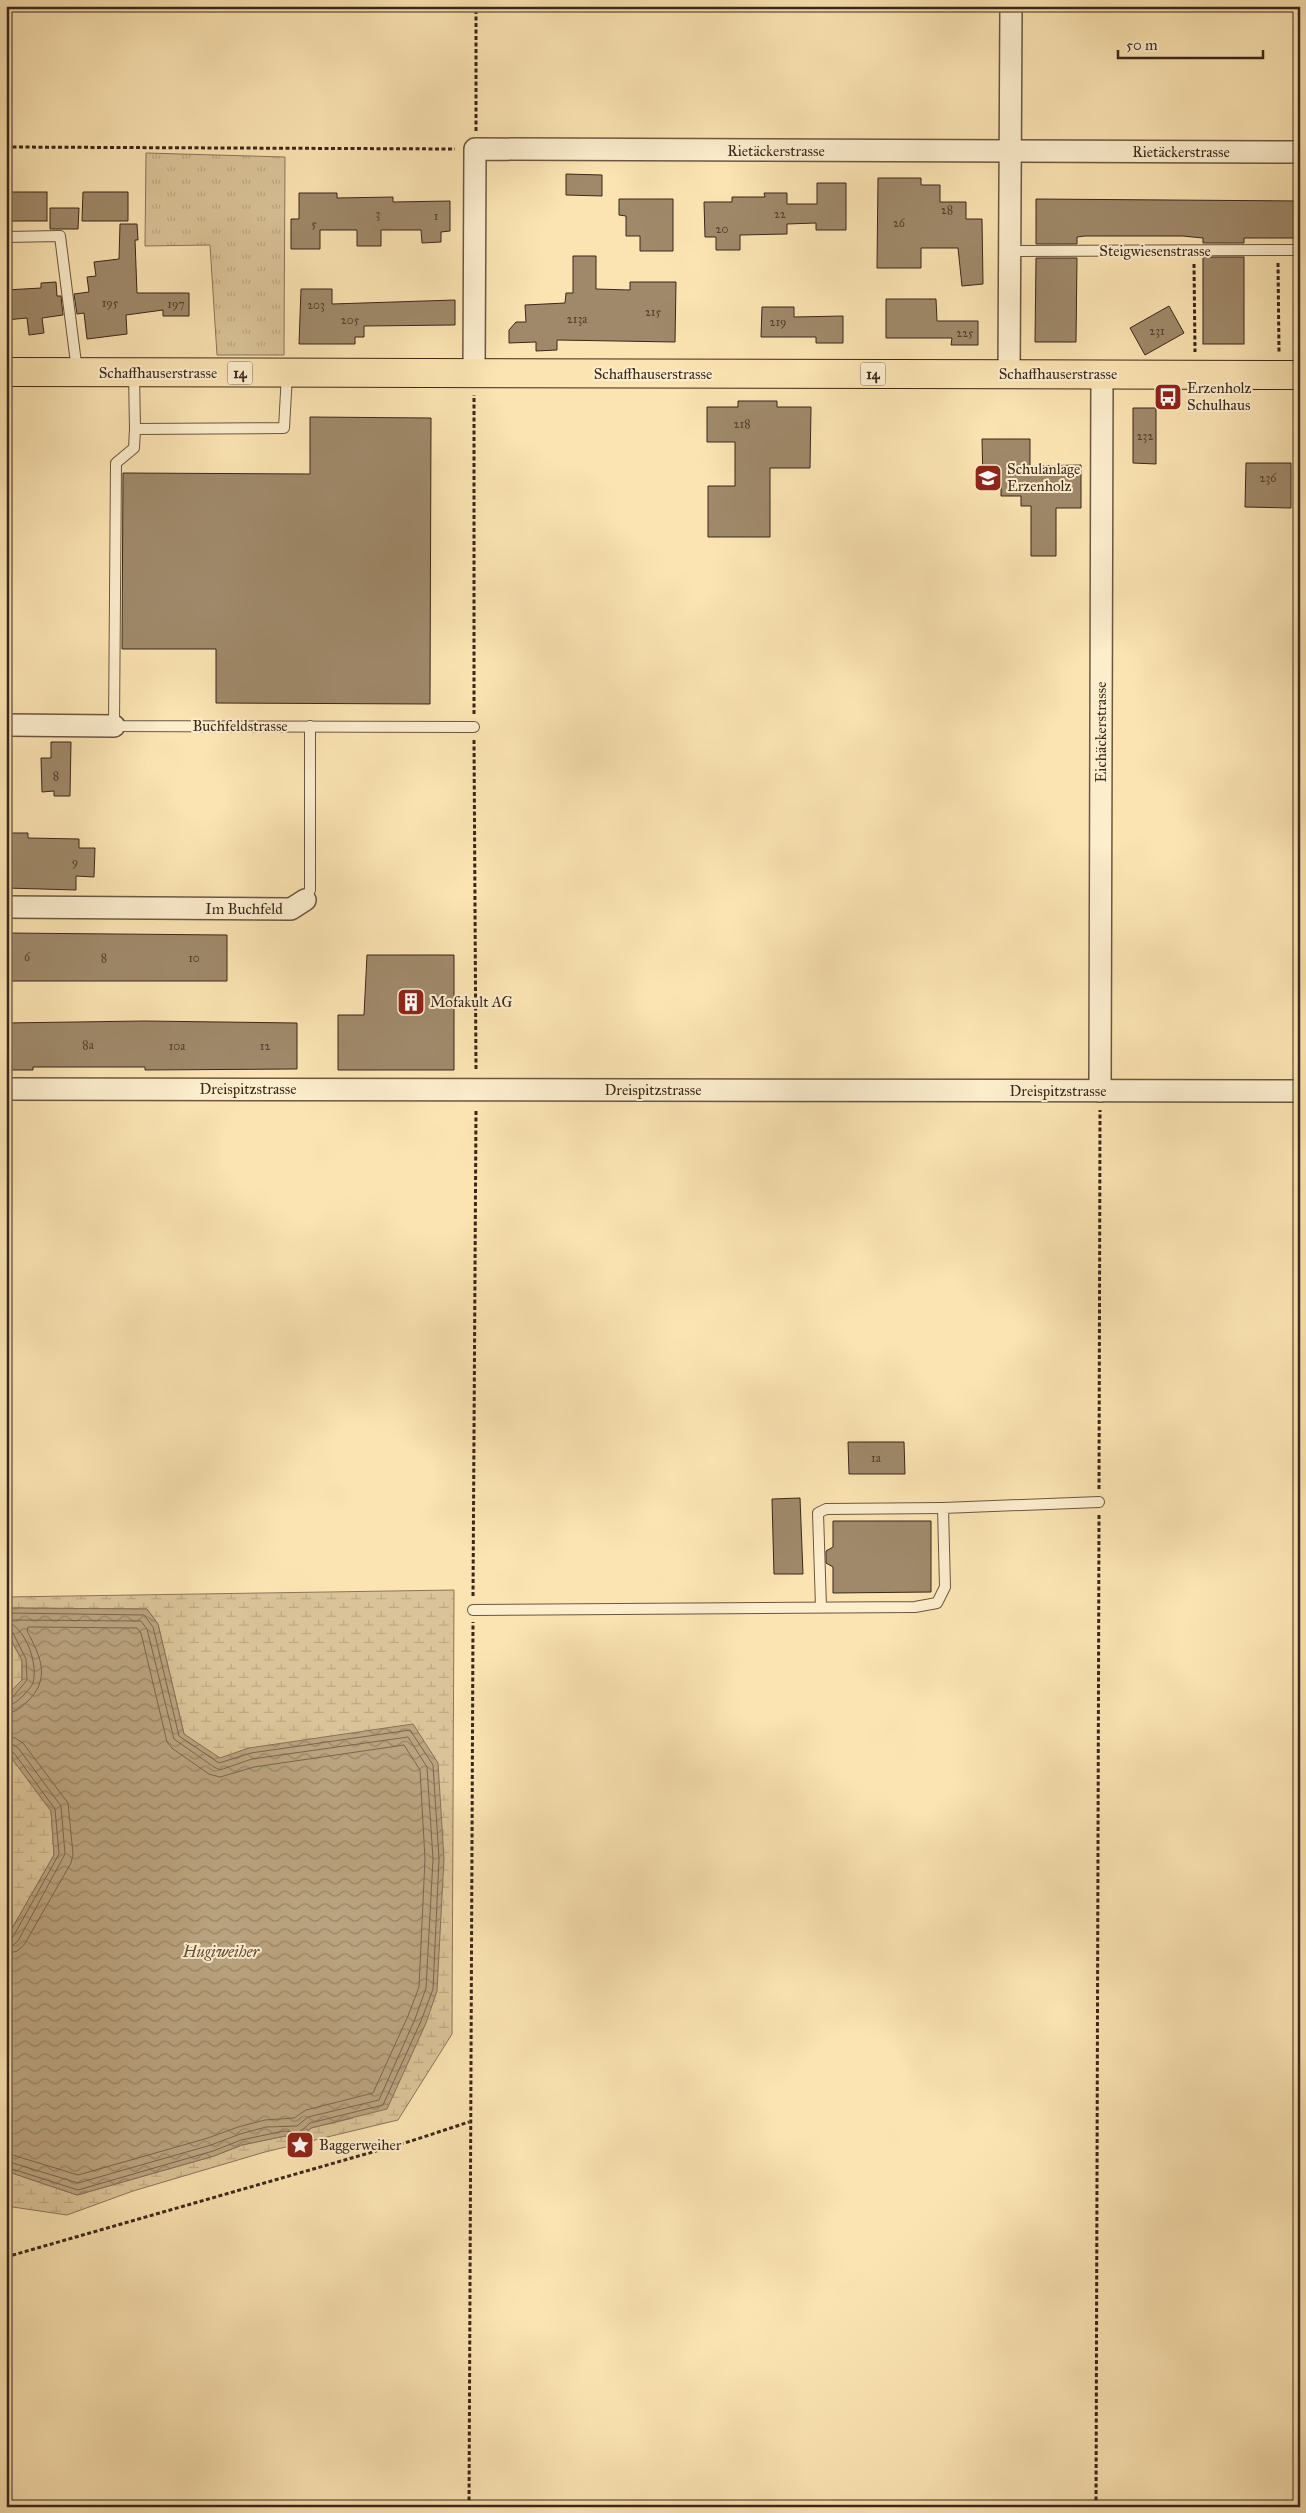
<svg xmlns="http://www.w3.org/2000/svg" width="1306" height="2513" viewBox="0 0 1306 2513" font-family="'IM FELL Great Primer',serif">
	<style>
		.grass { fill: url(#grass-tufts); stroke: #8a755a }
		.wetland { fill: url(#wetland-marsh); stroke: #8a755a }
		.water { fill: url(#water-waves); stroke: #877157 }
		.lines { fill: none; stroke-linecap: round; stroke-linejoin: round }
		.shore { stroke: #7a654d; stroke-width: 1 }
		.building { fill: #9f896a; stroke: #3b271b }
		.lane-casing { stroke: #6b5641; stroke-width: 12 }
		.street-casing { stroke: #6b5641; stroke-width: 24 }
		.primary-casing { stroke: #3b271b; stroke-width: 30 }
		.path { stroke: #3b271b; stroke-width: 3; stroke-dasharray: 4 2.5; stroke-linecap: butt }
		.lane { stroke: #fcedcd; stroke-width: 10 }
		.street { stroke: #fcedcd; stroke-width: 21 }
		.primary { stroke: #fbe3b2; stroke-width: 28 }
		.labels { text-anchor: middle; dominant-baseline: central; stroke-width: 4; stroke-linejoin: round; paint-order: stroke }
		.number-label { font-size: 12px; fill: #54402f }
		.shield { fill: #fcedcd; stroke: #756250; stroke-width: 1 }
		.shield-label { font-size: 14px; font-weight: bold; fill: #3b271b }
		.street-label { font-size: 15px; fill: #3b271b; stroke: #fcedcd }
		.poi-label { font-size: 15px; fill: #3b271b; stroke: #fcedcd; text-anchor: start }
		.water-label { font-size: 16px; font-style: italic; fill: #614c39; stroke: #fcedcd }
	</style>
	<defs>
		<pattern id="grass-tufts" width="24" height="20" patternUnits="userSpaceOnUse" patternTransform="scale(1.25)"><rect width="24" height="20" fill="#dac398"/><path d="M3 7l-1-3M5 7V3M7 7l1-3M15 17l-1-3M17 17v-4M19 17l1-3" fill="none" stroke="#bca882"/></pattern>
		<pattern id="wetland-marsh" width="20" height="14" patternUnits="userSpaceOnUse" patternTransform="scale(1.25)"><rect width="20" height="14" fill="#dac398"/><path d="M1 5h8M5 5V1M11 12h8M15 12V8" fill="none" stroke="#bca882"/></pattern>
		<pattern id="water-waves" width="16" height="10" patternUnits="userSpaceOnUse" patternTransform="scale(1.25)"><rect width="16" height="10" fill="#baa37f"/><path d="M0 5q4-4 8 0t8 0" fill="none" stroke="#988567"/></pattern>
	</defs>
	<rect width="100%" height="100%" fill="#fbe3b2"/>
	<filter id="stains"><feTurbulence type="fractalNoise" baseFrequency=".004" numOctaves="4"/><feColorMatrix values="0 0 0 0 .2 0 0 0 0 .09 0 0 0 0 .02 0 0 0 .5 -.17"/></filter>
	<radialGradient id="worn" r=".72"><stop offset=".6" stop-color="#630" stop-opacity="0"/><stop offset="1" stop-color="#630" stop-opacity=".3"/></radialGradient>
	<path class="grass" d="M 146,153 L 285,157 L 284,355 L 217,355 L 210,245 L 145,246 Z"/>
	<g class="wetland">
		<path d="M 454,1590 L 452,2034 L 398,2120 L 265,2152 L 133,2191 L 67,2215 L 6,2206 L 6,2171 L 77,2195 L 214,2156 L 242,2145 L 285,2136 L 302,2138 L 311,2128 L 353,2118 L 249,1748 L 220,1759 L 184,1734 L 158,1624 L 147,1609 L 6,1608 L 6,1597 Z"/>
		<path d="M 6,1631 L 22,1660 L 22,1681 L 6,1696 Z"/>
		<path d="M 6,1756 L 10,1756 L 51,1811 L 54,1855 L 6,1939 Z"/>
	</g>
	<path class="water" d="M 6,1608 L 147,1609 L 158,1624 L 184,1734 L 220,1758 L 249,1748 L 413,1724 L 438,1763 L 444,1859 L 437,1991 L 426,2023 L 387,2109 L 311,2128 L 302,2138 L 285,2136 L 242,2145 L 214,2156 L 77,2195 L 6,2171 L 6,1939 L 54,1855 L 51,1811 L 10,1756 L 6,1756 L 6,1696 L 22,1680 L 22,1660 L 6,1631 Z"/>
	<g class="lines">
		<g class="shore">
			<path d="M 6,1613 L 144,1615 L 153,1627 L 179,1736 L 219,1763 L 251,1753 L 410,1730 L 433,1765 L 439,1859 L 433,1989 L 421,2021 L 383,2105 L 310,2123 L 299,2133 L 284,2131 L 241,2140 L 213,2151 L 78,2190 L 6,2167"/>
			<path d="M 6,1630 L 13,1633 L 26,1659 L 27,1680 L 12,1698 L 6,1699"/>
			<path d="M 6,1705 C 14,1705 17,1701 23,1696 C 26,1692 31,1688 33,1683 C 38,1664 27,1632 10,1623 L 10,1620 L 141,1621 L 147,1629 L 174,1739 L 214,1767 L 220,1770 L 252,1759 L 408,1737 L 427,1767 L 433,1859 L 426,1988 L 415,2019 L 379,2100 L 308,2117 L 297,2126 L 266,2127 L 240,2134 L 211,2145 L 78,2183 L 6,2161"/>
			<path d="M 6,1713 C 15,1713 20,1708 27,1702 C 51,1679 41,1657 27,1631 L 28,1627 L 137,1628 L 141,1633 L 167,1742 L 173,1749 L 209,1774 L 220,1777 L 254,1767 L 404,1745 L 420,1770 L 425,1859 L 419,1987 L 408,2016 L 373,2093 L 306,2110 L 294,2118 L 265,2120 L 238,2127 L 208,2138 L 78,2175 L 6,2153"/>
			<path d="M 6,1737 L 15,1738 L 23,1743 L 68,1803 L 73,1854 L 71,1863 L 24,1945 L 17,1951 L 6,1954"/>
			<path d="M 6,1744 L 14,1745 L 19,1749 L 61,1806 L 65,1854 L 18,1941 L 13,1945 L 6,1946"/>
			<path d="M 6,1751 L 14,1753 L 55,1809 L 59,1854 L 13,1937 L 6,1940"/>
		</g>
	</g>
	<g class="building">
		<path d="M 566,174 L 602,175 L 602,196 L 566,195 Z"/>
		<path d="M 878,178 L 921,178 L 921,185 L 940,185 L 940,202 L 966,202 L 966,219 L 982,219 L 983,284 L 962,286 L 958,248 L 921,248 L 921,268 L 877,268 Z"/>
		<path d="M 817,183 L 846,183 L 846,230 L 816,230 L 816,223 L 787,224 L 787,234 L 740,235 L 740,250 L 716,250 L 716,237 L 705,237 L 704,202 L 732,202 L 732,197 L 765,197 L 764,193 L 787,193 L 787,204 L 817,204 Z"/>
		<rect x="6" y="192" width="41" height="29"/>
		<path d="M 83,192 L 128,192 L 128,221 L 82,221 Z"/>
		<path d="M 299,193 L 337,193 L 337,198 L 393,197 L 393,202 L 450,201 L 450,231 L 441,232 L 441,242 L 422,243 L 421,230 L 381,230 L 381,246 L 357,246 L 357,230 L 320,230 L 320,249 L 291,249 L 291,219 L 299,219 Z"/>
		<path d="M 619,199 L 673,199 L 673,251 L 640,251 L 640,236 L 626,236 L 626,216 L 619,215 Z"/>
		<path d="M 1036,199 L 1300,201 L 1300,238 L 1244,238 L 1244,243 L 1203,243 L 1203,238 L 1183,236 L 1085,236 L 1077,237 L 1077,244 L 1036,244 Z"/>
		<path d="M 50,208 L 79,208 L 78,229 L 50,229 Z"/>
		<path d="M 120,224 L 137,224 L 138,240 L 135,240 L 137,293 L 189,293 L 189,316 L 163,316 L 163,310 L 126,315 L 127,334 L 87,339 L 84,313 L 77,314 L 74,294 L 89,292 L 87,277 L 96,276 L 94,262 L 119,259 Z"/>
		<path d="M 573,256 L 596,256 L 596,289 L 630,290 L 630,282 L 676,282 L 675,342 L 557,340 L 557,350 L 536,351 L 536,342 L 509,343 L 509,330 L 516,322 L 526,322 L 525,305 L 565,303 L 566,293 L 573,293 Z"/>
		<rect x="1203" y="257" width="41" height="87"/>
		<path d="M 1036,258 L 1077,258 L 1076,342 L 1035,342 Z"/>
		<path d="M 56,282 L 57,296 L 61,296 L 63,315 L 42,318 L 44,333 L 29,335 L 27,318 L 6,320 L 6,290 L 41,288 L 41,283 Z"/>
		<path d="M 301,289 L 332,289 L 332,304 L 455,300 L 455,325 L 364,326 L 364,337 L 355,337 L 355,344 L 299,344 Z"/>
		<path d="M 886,299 L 936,299 L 937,321 L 978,321 L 978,345 L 951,345 L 952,338 L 886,338 Z"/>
		<path d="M 1169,306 L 1184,333 L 1145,355 L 1130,328 Z"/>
		<path d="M 762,307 L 794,307 L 794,317 L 843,316 L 843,343 L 816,343 L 816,337 L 761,337 Z"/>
		<path d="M 738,401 L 777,401 L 777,407 L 811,407 L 810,468 L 770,468 L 770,537 L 708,537 L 708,486 L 735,486 L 735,442 L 707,442 L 707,407 L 738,407 Z"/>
		<path d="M 1133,408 L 1156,408 L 1156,464 L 1133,463 Z"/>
		<path d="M 310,417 L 431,418 L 430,704 L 216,703 L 216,649 L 122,649 L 123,473 L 310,474 Z"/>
		<path d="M 982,439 L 1030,439 L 1030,466 L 1081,465 L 1081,508 L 1056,508 L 1056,556 L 1031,556 L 1031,506 L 1021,506 L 1021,496 L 1001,496 L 1001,482 L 983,483 Z"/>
		<path d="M 1246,463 L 1291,463 L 1291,508 L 1245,507 Z"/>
		<path d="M 51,742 L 71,742 L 70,796 L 54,796 L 54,791 L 42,792 L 41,758 L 51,758 Z"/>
		<path d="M 11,833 L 28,833 L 28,838 L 79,839 L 79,848 L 95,848 L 94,877 L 76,876 L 76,890 L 6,888 L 6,845 L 11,845 Z"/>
		<path d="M 6,933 L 227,935 L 227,981 L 6,981 Z"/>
		<path d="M 367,955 L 454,955 L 454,1070 L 338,1070 L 338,1015 L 364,1015 Z"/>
		<path d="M 144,1021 L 297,1023 L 297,1069 L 145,1070 L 145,1067 L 33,1067 L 33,1070 L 6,1070 L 6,1023 Z"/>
		<path d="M 848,1442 L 904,1442 L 905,1474 L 849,1474 Z"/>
		<path d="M 800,1498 L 803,1574 L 774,1574 L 772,1499 Z"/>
		<path d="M 833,1521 L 931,1521 L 931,1592 L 833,1593 L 833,1567 L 826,1563 L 826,1551 L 833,1547 Z"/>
	</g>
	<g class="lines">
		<defs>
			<g id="lane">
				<path d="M 6,237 L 60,236 L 77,371"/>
				<path d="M 1010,251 L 1300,250"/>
				<path d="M 134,374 L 135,429 L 284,428 L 287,374"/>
				<path d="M 135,429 L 134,448 L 116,463 L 114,726 L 474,727"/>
				<path d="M 305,900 L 310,890 L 310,726"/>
				<path d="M 821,1607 L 818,1513 L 826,1509 L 943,1508"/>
				<path d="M 473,1610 L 915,1607 L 937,1603 L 945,1587 L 943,1508 L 1099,1502"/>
			</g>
			<g id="street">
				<path d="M 474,373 L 475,149 L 1300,152"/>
				<path d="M 1009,374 L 1011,6"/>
				<path d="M 6,725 L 114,726"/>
				<path d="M 6,907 L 291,909 L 305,900"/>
				<path d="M 6,1089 L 1300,1091"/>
				<path d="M 1100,1091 L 1102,374"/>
			</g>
			<path id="primary" d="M 6,372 L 1300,375"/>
		</defs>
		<use href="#lane" class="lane-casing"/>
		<use href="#street" class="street-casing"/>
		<use href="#primary" class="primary-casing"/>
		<g class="path">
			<path d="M 476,131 L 476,6"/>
			<path d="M 6,147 L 455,149"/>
			<path d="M 1278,263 L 1279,352"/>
			<path d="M 1194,264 L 1195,352"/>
			<path d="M 474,714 L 474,395"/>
			<path d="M 474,740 L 476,1071"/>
			<path d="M 1099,1489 L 1100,1110"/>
			<path d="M 473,1596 L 476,1110"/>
			<path d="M 6,2257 L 411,2141 L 469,2122"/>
			<path d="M 469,2507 L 473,1622"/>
			<path d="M 1096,2507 L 1099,1515"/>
		</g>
		<use href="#lane" class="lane"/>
		<use href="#street" class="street"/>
		<use href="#primary" class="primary"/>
	</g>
	<defs>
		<symbol id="bus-square" viewBox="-11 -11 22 22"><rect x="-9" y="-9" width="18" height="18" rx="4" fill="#8f2418" stroke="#fcedcd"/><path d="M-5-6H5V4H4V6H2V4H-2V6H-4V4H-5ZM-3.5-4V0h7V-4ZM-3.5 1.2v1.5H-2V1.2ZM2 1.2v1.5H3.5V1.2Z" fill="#fff"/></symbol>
		<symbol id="school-square" viewBox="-11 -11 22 22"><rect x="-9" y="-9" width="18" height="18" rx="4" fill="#8f2418" stroke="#fcedcd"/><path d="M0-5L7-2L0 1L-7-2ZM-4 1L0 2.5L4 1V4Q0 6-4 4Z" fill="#fff"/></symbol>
		<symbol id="building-square" viewBox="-11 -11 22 22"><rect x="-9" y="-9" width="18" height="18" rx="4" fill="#8f2418" stroke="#fcedcd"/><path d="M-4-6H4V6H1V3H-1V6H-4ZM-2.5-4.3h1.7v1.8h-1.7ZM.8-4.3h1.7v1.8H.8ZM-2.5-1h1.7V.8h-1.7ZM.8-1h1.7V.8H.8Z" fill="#fff"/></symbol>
		<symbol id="sight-square" viewBox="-11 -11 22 22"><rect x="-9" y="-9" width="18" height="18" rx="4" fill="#8f2418" stroke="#fcedcd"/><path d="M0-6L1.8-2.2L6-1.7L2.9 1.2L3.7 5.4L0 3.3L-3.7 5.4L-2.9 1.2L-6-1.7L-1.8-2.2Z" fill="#fff"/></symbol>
	</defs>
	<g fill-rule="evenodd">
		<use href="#bus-square" x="1152" y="381" width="32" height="32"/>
		<use href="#school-square" x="972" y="462" width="32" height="32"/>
		<use href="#building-square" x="395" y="986" width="32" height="32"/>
		<use href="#sight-square" x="284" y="2129" width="32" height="32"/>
	</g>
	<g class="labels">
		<g class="number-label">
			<text x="947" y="210">28</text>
			<text x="378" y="214">3</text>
			<text x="780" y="214">22</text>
			<text x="436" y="216">1</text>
			<text x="899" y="223">26</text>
			<text x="314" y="224">5</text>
			<text x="722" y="229">20</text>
			<text x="110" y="303">195</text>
			<text x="176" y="304">197</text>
			<text x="316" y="305">203</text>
			<text x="653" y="312">215</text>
			<text x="577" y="319">213a</text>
			<text x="350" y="320">205</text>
			<text x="778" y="322">219</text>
			<text x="1157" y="331">231</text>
			<text x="965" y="333">225</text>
			<text x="742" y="424">218</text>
			<text x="1145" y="436">232</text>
			<text x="1268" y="478">236</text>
			<text x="56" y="776">8</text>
			<text x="75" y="862">9</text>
			<text x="27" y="957">6</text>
			<text x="104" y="958">8</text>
			<text x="194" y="958">10</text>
			<text x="88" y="1045">8a</text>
			<text x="177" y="1046">10a</text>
			<text x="265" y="1046">12</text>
			<text x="876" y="1458">1a</text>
		</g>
		<g class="shield">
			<rect x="227.5" y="361.5" width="25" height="23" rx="4"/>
			<rect x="860.5" y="362.5" width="25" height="23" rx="4"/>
		</g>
		<g class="shield-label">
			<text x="240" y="373">14</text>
			<text x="873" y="374">14</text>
		</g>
		<g class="street-label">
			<text x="776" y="151">Rietäckerstrasse</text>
			<text x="1181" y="152">Rietäckerstrasse</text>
			<text x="1155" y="251">Steigwiesenstrasse</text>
			<text x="158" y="373">Schaffhauserstrasse</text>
			<text x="653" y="374">Schaffhauserstrasse</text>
			<text x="1058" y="374">Schaffhauserstrasse</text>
			<text x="240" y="726">Buchfeldstrasse</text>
			<text transform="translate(1101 732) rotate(-90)">Eichäckerstrasse</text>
			<text x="244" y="909">Im Buchfeld</text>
			<text x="248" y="1089">Dreispitzstrasse</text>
			<text x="653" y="1090">Dreispitzstrasse</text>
			<text x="1058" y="1091">Dreispitzstrasse</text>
		</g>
		<g class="poi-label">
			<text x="1187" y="388">Erzenholz<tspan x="1187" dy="17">Schulhaus</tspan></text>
			<text x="1007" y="469">Schulanlage<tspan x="1007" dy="17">Erzenholz</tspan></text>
			<text x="430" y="1002">Mofakult AG</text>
			<text x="319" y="2145">Baggerweiher</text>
		</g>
		<g class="water-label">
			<text x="221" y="1951">Hugiweiher</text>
		</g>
	</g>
	<rect width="1306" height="2513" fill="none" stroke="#fbe3b2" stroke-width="25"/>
	<rect x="8" y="8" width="1291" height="2498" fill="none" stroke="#3b271b" stroke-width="2.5"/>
	<rect x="12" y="12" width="1281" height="2488" fill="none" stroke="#3b271b"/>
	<path d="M1118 50v8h145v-8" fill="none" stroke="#3b271b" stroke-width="2.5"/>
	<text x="1126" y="50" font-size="15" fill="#3b271b" stroke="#fcedcd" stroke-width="4" paint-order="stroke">50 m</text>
	<rect width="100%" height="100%" filter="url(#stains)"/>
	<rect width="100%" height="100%" fill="url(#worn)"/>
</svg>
